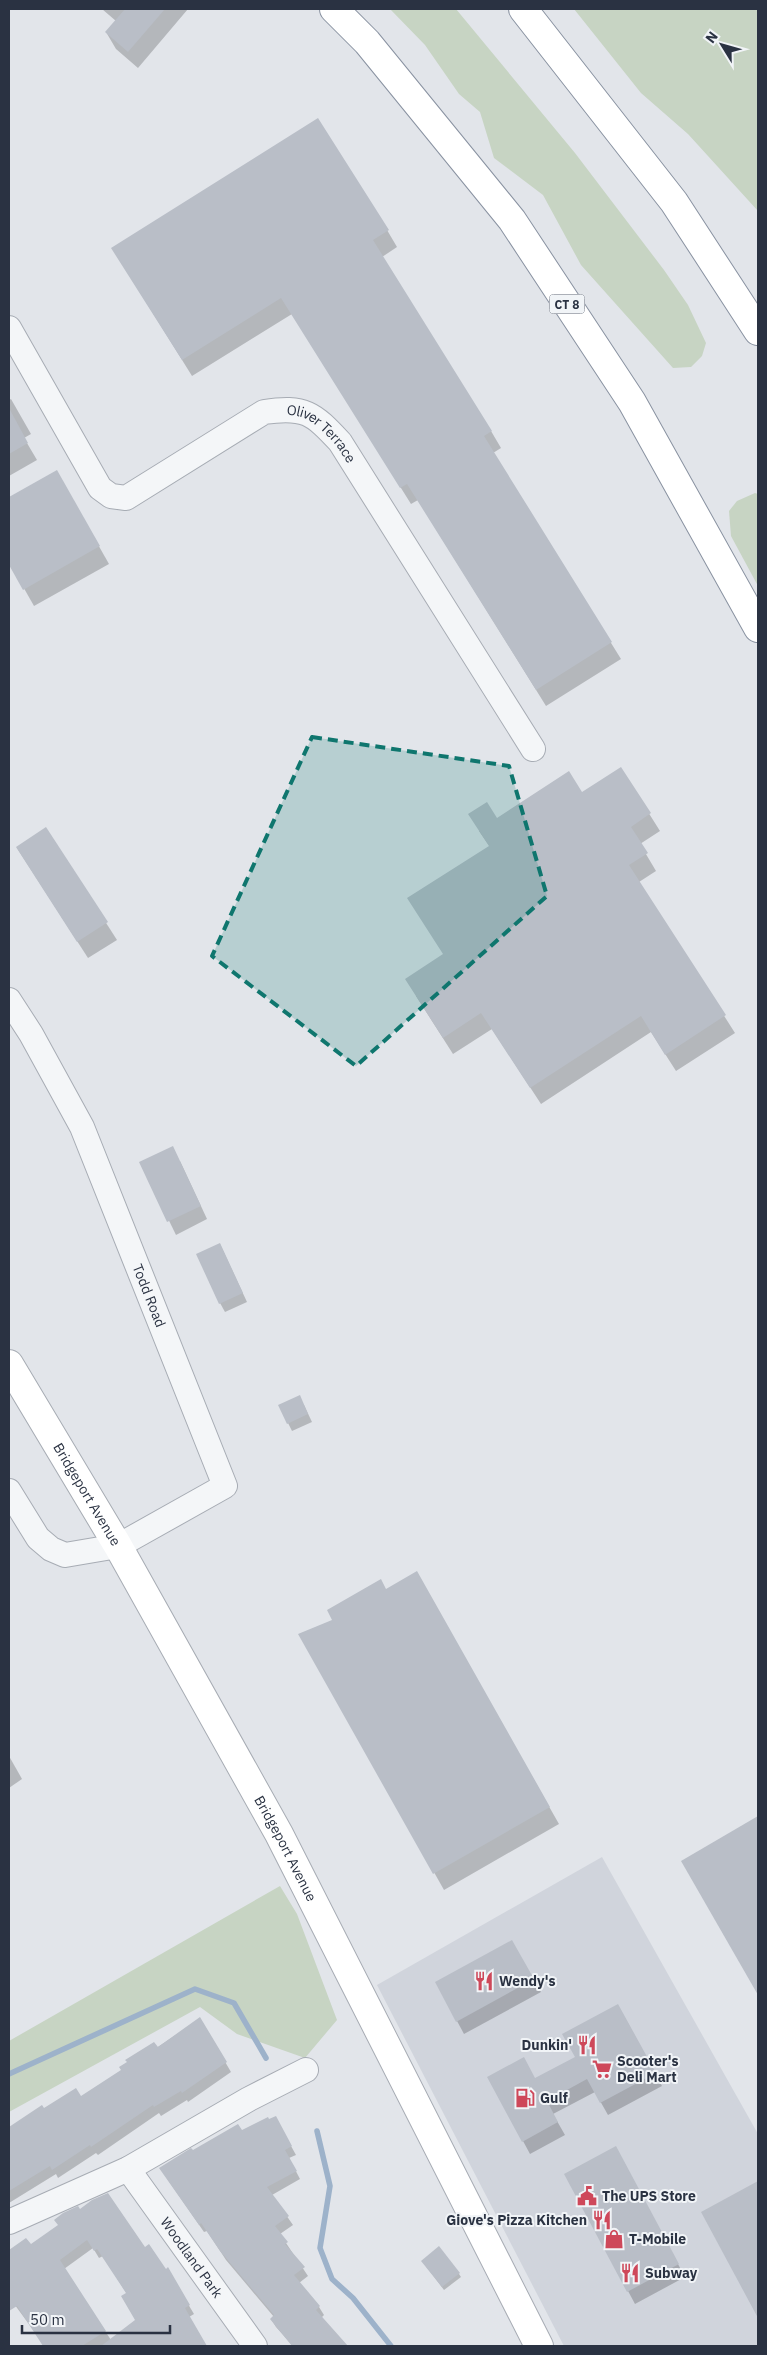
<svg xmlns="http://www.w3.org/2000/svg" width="767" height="2355" viewBox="0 0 767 2355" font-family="'IBM Plex Sans',sans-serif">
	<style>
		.built { fill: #d0d4dc }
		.green { fill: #c7d4c3 }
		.shadow { fill: #0003; fill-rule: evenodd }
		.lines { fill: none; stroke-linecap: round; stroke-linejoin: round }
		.stream { stroke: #9db2ca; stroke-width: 5.5 }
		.building { fill: #b9bec7 }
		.minor-casing { stroke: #a7acb4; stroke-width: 26 }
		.secondary-casing { stroke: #a7acb4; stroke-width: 30 }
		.motorway-casing { stroke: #8992a1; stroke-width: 30 }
		.minor { stroke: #f4f6f8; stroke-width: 24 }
		.secondary { stroke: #fff; stroke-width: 28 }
		.motorway { stroke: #fff; stroke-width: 28 }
		.marked { fill: #0f766e; fill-opacity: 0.2; stroke: #0f766e; stroke-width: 4; stroke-dasharray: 10 6; stroke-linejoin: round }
		.labels { text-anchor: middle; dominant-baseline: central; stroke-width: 4; stroke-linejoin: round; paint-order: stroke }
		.shield { fill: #f1f4f7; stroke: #666c78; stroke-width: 1 }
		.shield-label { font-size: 12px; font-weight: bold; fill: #2a3242 }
		.street-label { font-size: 14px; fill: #2a3242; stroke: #f1f4f7 }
		.poi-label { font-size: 14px; font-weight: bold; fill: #2a3242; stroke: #f1f4f7; text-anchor: start }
	</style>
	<rect width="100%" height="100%" fill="#e2e5ea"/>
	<path class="built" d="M 602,1857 L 758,2134 L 758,2346 L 564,2346 L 377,1985 Z"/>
	<g class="green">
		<path d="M 390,9 L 456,9 L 575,153 L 664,270 L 688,305 L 706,343 L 702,356 L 691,367 L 673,368 L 581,265 L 543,195 L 494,158 L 480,112 L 459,94 L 425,45 Z"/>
		<path d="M 574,9 L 758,9 L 758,211 L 688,134 L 641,93 Z"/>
		<path d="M 755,493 L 758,494 L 758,586 L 731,536 L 729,511 L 737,501 Z"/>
		<path d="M 280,1886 L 297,1914 L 337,2020 L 305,2058 L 237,2034 L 200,2007 L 9,2112 L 9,2041 Z"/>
	</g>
	<g class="shadow">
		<path d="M 102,9 L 188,9 L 138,68 L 116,49 L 106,32 L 116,21 Z"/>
		<path d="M 387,230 L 397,247 L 382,257 L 491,431 L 501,448 L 493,453 L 621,659 L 546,706 L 418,500 L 411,504 L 292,314 L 192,376 L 123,265 Z"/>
		<path d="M 11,399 L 31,434 L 24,438 L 37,460 L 9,476 L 9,400 Z"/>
		<path d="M 57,472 L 109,564 L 34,606 L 9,562 L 9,499 Z"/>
		<path d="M 621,769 L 660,831 L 640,844 L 656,871 L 639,882 L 735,1033 L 676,1071 L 651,1032 L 541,1104 L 492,1029 L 453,1054 L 416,996 L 444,955 L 490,847 L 479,831 L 497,820 L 582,794 Z"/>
		<path d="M 46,829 L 117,940 L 88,958 L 17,848 Z"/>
		<path d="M 180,1161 L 207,1219 L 176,1235 L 141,1163 Z"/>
		<path d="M 220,1244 L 247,1302 L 225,1312 L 220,1303 Z"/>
		<path d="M 304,1405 L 312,1422 L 292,1431 L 288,1423 Z"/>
		<path d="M 416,1573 L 559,1824 L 444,1890 L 300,1634 L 334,1620 Z"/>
		<path d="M 9,1756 L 22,1779 L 9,1788 Z"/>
		<path d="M 758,1817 L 758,1992 L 683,1861 Z"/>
		<path d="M 512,1942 L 541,1992 L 464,2034 L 457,2021 Z"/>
		<path d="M 625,2018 L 662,2086 L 608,2115 L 595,2092 L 553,2114 L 565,2135 L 530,2154 L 523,2141 L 535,2080 L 576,2058 Z"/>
		<path d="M 200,2019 L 231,2072 L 188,2102 L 187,2100 L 161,2116 L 159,2113 L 98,2155 L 96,2153 L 58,2178 L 56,2174 L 9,2203 L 9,2128 L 42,2107 L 44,2110 L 81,2098 Z"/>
		<path d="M 280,2126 L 296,2155 L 289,2158 L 300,2179 L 272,2195 L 293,2225 L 280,2234 L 308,2276 L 299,2283 L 319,2307 L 324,2315 L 321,2318 L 347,2346 L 293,2346 L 276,2327 L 271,2319 L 274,2317 L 226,2260 L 207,2231 L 204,2232 L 166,2177 L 192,2152 L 241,2132 Z"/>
		<path d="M 622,2161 L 685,2277 L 635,2304 L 566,2175 Z"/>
		<path d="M 754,2185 L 758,2193 L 758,2315 L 703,2212 Z"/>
		<path d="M 80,2210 L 145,2248 L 165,2270 L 167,2269 L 194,2314 L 189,2317 L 206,2346 L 160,2346 L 157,2342 L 150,2346 L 45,2346 L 9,2297 L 9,2251 L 26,2239 L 31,2246 ZM 93,2248 L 99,2258 L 103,2256 L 127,2294 L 137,2321 L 111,2340 L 64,2269 Z"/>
		<path d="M 425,2265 L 459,2274 L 461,2277 L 444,2290 Z"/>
	</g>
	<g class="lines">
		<g class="stream">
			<path d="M 9,2074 L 195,1989 L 234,2003 L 266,2058"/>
			<path d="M 317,2131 L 330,2186 L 320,2248 L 332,2279 L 353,2298 L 391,2346"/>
		</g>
	</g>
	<g class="building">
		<path d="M 125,9 L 165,9 L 128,52 L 105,32 Z"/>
		<path d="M 318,118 L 389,230 L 373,240 L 492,431 L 484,436 L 612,642 L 536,690 L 407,484 L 400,488 L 281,298 L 182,360 L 111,248 Z"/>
		<path d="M 9,408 L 28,443 L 9,454 Z"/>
		<path d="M 57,470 L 100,546 L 23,590 L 9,565 L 9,497 Z"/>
		<path d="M 621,767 L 651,813 L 631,827 L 648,853 L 629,865 L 726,1015 L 665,1055 L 641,1016 L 530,1088 L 481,1013 L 443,1038 L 405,979 L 443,954 L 407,898 L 489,846 L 468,814 L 487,802 L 497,818 L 569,771 L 582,792 Z"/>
		<path d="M 46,827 L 108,922 L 77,942 L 16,847 Z"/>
		<path d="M 173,1146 L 201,1206 L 167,1222 L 139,1162 Z"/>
		<path d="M 220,1243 L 243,1293 L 219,1304 L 196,1254 Z"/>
		<path d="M 300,1395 L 308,1414 L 287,1424 L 278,1405 Z"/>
		<path d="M 417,1571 L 550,1807 L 433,1874 L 298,1634 L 332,1620 L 327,1610 L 381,1579 L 386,1589 Z"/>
		<path d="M 758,1816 L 758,1995 L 681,1861 Z"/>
		<path d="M 512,1940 L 534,1979 L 456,2022 L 435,1982 Z"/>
		<path d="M 618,2004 L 656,2073 L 600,2103 L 587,2079 L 547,2101 L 558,2122 L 522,2142 L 487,2077 L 524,2057 L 535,2078 L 575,2057 L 562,2034 Z"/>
		<path d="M 200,2017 L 227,2062 L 182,2093 L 181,2091 L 154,2107 L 153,2105 L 91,2147 L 90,2145 L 52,2170 L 50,2166 L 9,2191 L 9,2127 L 42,2105 L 44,2108 L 76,2088 L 81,2096 L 121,2070 L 119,2067 L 127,2062 L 125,2060 L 154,2042 L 158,2047 Z"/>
		<path d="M 276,2116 L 292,2146 L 285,2150 L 297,2171 L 267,2187 L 289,2216 L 275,2226 L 288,2242 L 285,2244 L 305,2267 L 294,2275 L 320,2306 L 316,2310 L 348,2346 L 292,2346 L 270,2319 L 274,2315 L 220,2251 L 201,2223 L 199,2225 L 159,2168 L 191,2148 L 193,2150 L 238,2124 L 242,2130 L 268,2117 L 269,2119 Z"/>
		<path d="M 616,2146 L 679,2264 L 627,2292 L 564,2174 Z"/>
		<path d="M 758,2181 L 758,2318 L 701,2212 Z"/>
		<path d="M 108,2193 L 145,2247 L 149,2244 L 166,2269 L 168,2267 L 190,2305 L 185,2308 L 207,2346 L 101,2346 L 135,2320 L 121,2296 L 126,2293 L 97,2249 L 94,2251 L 87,2240 L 60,2260 L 106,2331 L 82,2346 L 43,2346 L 17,2306 L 9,2311 L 9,2250 L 26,2238 L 31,2244 L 58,2225 L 54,2220 L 63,2213 L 78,2206 L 80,2209 L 92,2200 Z"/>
		<path d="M 439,2246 L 460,2273 L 442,2287 L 421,2261 Z"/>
	</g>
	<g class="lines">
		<defs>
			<g id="minor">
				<path id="s1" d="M 9,328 L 100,488 L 111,496 L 126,498 L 264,412 C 305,406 313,413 340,442 L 533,749"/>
				<path id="s2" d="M 9,1000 L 31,1034 L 82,1127 L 225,1486 L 118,1546 L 65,1555 L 51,1549 L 38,1538 L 9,1491"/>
				<path id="s3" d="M 128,2169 L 255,2346"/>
				<path d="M 9,2222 L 128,2169 L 249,2099 L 306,2070"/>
			</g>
			<g id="secondary">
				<path id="s4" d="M 9,1364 L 118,1546 L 279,1834 L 539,2346"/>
			</g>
			<g id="motorway">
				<path d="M 334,9 L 367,42 L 512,220 L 632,402 L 758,628"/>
				<path d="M 523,9 L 674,202 L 758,331"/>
			</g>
		</defs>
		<use href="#minor" class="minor-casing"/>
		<use href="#secondary" class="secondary-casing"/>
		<use href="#motorway" class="motorway-casing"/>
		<use href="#minor" class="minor"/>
		<use href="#secondary" class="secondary"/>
		<use href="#motorway" class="motorway"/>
	</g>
	<path class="marked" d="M 312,737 L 509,766 L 547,896 L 356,1066 L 212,956 Z"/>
	<defs>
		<symbol id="restaurant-bare" viewBox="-9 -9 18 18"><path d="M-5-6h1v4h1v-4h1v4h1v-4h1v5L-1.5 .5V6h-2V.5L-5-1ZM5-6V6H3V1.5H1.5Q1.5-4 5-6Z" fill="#ce485a" stroke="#f1f4f7" stroke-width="2.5" paint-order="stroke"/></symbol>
		<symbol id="supermarket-bare" viewBox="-9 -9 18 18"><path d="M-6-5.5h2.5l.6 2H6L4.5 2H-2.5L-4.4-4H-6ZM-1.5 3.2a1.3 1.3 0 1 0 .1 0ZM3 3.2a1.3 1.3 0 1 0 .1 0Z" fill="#ce485a" stroke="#f1f4f7" stroke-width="2.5" paint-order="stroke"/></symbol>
		<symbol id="fuel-bare" viewBox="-9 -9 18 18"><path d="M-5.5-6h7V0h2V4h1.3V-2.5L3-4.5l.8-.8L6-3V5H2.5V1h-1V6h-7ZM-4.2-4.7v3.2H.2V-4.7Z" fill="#ce485a" stroke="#f1f4f7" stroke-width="2.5" paint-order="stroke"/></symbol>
		<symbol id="civic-bare" viewBox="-9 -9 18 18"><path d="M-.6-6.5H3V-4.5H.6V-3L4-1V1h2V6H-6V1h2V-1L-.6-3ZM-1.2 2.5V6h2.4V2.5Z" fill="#ce485a" stroke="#f1f4f7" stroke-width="2.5" paint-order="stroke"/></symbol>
		<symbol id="shop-bare" viewBox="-9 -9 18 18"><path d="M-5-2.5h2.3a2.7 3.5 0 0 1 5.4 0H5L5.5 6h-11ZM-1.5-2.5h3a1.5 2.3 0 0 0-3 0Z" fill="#ce485a" stroke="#f1f4f7" stroke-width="2.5" paint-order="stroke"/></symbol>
	</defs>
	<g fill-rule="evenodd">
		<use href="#restaurant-bare" x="470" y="1967" width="28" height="28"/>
		<use href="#restaurant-bare" x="573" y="2031" width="28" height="28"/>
		<use href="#supermarket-bare" x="588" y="2055" width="28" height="28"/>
		<use href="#fuel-bare" x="511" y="2084" width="28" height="28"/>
		<use href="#civic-bare" x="573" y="2182" width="28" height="28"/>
		<use href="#restaurant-bare" x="588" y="2206" width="28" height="28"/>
		<use href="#shop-bare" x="600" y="2225" width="28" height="28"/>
		<use href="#restaurant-bare" x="616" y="2259" width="28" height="28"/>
	</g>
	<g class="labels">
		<rect class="shield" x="549.5" y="294.5" width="35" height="19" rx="4"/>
		<g class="shield-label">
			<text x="567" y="304">CT 8</text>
		</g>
		<g class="street-label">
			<text stroke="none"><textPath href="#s1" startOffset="442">Oliver Terrace</textPath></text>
			<text stroke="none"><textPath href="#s2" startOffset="328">Todd Road</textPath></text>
			<text stroke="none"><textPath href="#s4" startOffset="152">Bridgeport Avenue</textPath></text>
			<text stroke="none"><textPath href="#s4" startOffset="558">Bridgeport Avenue</textPath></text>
			<text stroke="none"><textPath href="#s3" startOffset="109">Woodland Park</textPath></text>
		</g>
		<g class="poi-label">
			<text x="499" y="1981">Wendy's</text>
			<text x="572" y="2045" text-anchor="end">Dunkin'</text>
			<text x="617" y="2061">Scooter's<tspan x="617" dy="16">Deli Mart</tspan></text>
			<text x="540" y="2098">Gulf</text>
			<text x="602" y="2196">The UPS Store</text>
			<text x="587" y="2220" text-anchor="end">Giove's Pizza Kitchen</text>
			<text x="629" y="2239">T-Mobile</text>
			<text x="645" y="2273">Subway</text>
		</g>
	</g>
	<rect width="767" height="2355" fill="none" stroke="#2a3242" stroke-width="20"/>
	<g transform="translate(722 45) rotate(307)" stroke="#f1f4f7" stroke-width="4" paint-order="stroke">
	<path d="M0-4L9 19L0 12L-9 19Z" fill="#2a3242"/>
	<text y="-8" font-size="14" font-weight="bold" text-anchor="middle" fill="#2a3242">N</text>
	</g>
	<path d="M22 2325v8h148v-8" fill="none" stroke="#2a3242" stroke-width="2.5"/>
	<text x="30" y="2325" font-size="15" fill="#2a3242" stroke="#f1f4f7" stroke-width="4" paint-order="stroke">50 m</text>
</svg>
